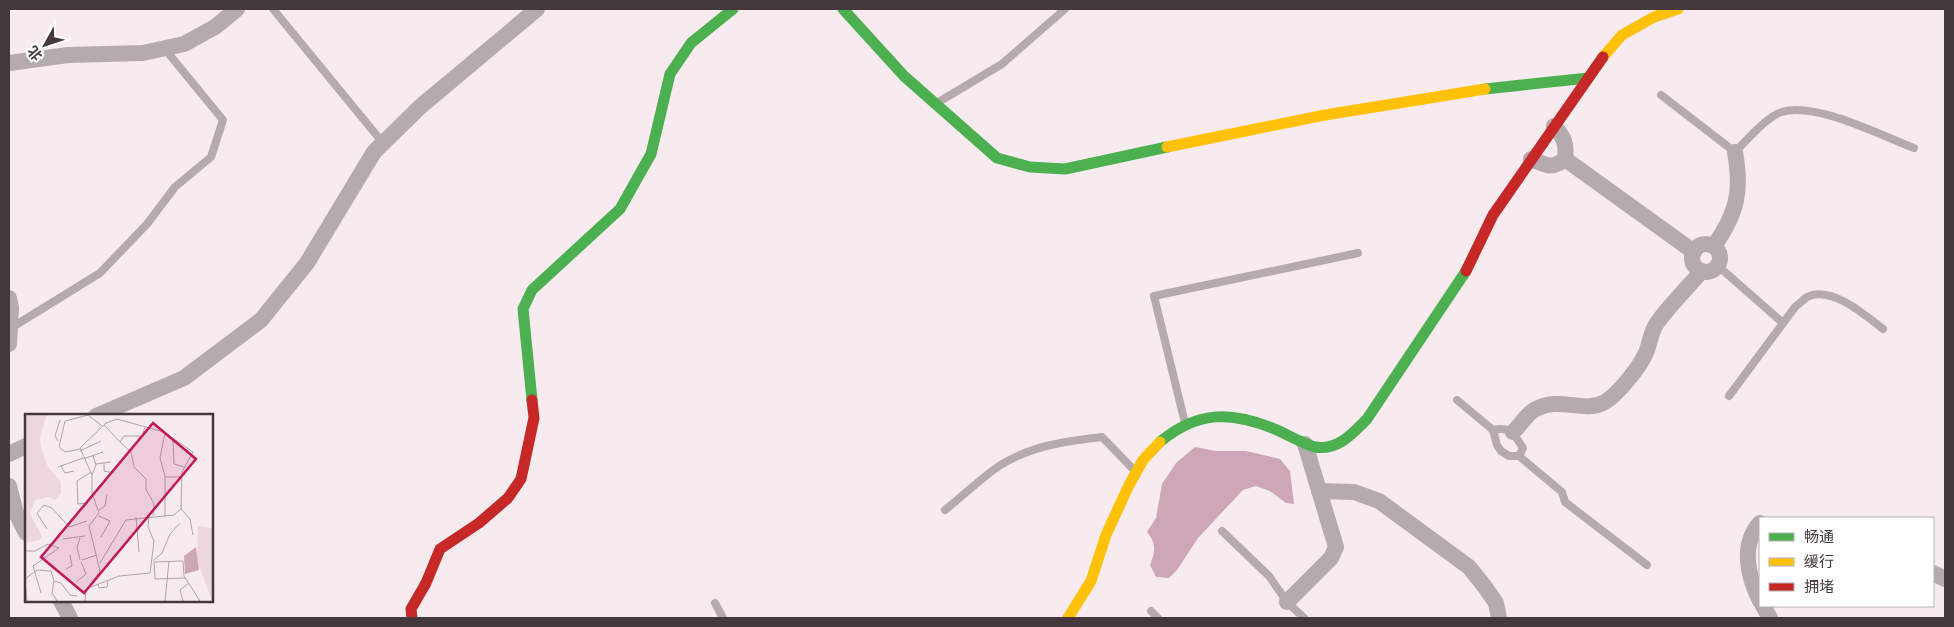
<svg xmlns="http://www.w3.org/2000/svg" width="1954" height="627" viewBox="0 0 1954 627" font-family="Roboto,'Noto Sans SC',sans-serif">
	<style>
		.water { fill: #cda7b7 }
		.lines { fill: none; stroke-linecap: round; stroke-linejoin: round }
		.lane { stroke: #b5abae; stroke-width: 8 }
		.street { stroke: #b5abae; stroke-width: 16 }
		.fast { stroke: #4caf50; stroke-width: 11 }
		.slow { stroke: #ffc107; stroke-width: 11 }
		.jam { stroke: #c62828; stroke-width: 11 }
		.inset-road { fill: none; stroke: #afa4a8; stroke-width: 1 }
		.view { fill: #c2185b; fill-opacity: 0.15; stroke: #c2185b; stroke-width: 2.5 }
		.inset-edge { fill: none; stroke: #43393d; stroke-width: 2.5 }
	</style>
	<rect width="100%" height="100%" fill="#f7ebef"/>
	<path class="water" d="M 1195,447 L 1216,451 L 1246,451 L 1280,459 L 1290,471 L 1294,504 L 1286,503 L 1270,491 L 1256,486 L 1243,490 L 1198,538 L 1177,570 L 1169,578 L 1156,577 L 1150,565 C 1155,552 1157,544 1147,532 L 1156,518 L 1162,484 L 1176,463 Z"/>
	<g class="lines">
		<g class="lane">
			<path d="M 273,9 L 383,143"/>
			<path d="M 1661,95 L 1735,152 C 1746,141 1767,116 1782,112 C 1814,101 1882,136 1914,148"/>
			<path d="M 937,103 L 1002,64 L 1065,9"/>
			<path d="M 1718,266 L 1783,323"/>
			<path d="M 11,328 L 100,273 L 147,224 L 175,187 L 211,157 L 223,120 L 164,48"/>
			<path d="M 1729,396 L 1795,307 C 1799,304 1803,300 1807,297 C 1831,285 1865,315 1883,329"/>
			<path d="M 1457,400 L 1493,430 L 1497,445 L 1501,451 L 1509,456 L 1519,456 L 1562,492 L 1565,502 L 1647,565"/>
			<path d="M 1185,423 L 1154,296 L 1358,253"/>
			<path d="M 1493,430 C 1511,426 1514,434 1523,448 L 1519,456"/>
			<path d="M 945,510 C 963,496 980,479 999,466 C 1030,446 1066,441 1102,437 L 1134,470"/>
			<path d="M 1222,531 L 1269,576 L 1287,602 L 1304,618"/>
			<path d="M 715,603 L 723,618"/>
			<path d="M 1151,611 L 1158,618"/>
		</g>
		<g class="street">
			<path d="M 9,63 L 68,55 L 143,53 L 184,44 L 215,27 L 237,9"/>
			<path d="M 1554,126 C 1564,137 1567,144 1565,159"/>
			<path d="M 1531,159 C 1546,165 1551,170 1565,159 L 1694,252"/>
			<circle cx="1706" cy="258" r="14"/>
			<path d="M 1714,246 C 1737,213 1742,192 1735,152"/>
			<path d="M 9,298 L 11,308 L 9,344"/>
			<path d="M 96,416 L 184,378 L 261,320 L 307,263 L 374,152 L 421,106 L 537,9"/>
			<path d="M 1513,432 C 1520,426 1526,415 1534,410 C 1560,395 1583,414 1605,402 C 1618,394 1638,369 1645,355 C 1650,345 1650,333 1657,323 C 1670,305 1687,288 1702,271"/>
			<path d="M 9,454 L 26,446"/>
			<path d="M 9,486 L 16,513 L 26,533"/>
			<path d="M 1319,491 L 1354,492 L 1379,501 L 1469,567 L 1485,587 L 1496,603 L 1499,618"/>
			<path d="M 1760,523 C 1740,545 1748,577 1760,601"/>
			<path d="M 1933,573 L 1945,579"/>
			<path d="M 61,601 L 70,618"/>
			<path d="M 1287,602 L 1331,558 L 1336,547 L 1305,444"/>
			<path d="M 1763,606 L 1770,618"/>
		</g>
		<g class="fast">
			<path d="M 843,9 L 904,76 L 997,158 L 1030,167 L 1065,169 L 1167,147"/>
			<path d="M 1485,89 L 1588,78"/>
			<path d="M 532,400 L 523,309 L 532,290 L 620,209 L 651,154 L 670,74 L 691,43 L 733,9"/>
			<path d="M 1160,442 C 1198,410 1233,411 1277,430 C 1290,436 1302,443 1315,447 C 1338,451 1353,433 1367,419 L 1466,271"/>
		</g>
		<g class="slow">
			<path d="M 1603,57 L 1622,35 L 1654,17 L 1678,9"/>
			<path d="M 1167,147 L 1325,115 L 1485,89"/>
			<path d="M 1068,618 L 1091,581 L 1106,535 L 1129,485 L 1143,460 L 1160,442"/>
		</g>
		<g class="jam">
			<path d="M 1466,271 L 1493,215 L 1603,57"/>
			<path d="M 412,618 L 411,609 L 426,583 L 440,549 L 479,523 L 508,498 L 521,479 L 534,418 L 532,400"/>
		</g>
	</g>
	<g transform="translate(25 414)">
		<rect width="188" height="188" fill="#f7ebef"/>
		<path d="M 0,0 L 22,0 L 15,23 L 16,33 L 23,53 L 36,68 L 36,79 L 31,86 L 24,83 L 10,86 L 5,100 L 17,122 L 15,126 L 0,129 ZM 173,112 L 187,114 L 187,187 L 172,146 Z" fill="#eed6df"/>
		<path d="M 171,133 L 174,156 L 160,160 L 159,142 Z" fill="#cda7b7"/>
		<path class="inset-road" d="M 79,11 L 95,28M 120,13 L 117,22 L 99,22 L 95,28 L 106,38 L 109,53 L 121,65 L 121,75 L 129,90 L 128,102M 140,19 L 135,44 L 140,62 L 140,102M 148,26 L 149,50 L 159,53M 33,27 L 30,22 L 35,6M 55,35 L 40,38 L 34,33 L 40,7 L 63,1 L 77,12M 55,37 L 76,27M 58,45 L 78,38M 79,49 L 79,57 L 89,59M 71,50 L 86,48M 36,52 L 40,59 L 49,57M 33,53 L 58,44M 67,61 L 71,51 L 68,42M 140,63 L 157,63M 63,89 L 53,90 L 52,67 L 66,58M 156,95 L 165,105 L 168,121M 74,96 L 80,92 L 82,80M 74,102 L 85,107 L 76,123M 111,103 L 114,138M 22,115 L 12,99 L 19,91 L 27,94 L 44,113 L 62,107M 55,124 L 52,133 L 55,146M 38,125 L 60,122M 0,137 L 10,137 L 23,130 L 34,134 L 8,152 L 16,179M 57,146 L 72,141M 128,147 L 137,139 L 145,120 L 155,109M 41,155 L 47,152 L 45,141M 160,164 L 130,165 L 129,148 L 158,147 L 159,162 L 175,187M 0,165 L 12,156 L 26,157 L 29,167 L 27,179 L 32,187M 0,167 L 2,187M 29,167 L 36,169 L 45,181 L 52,182M 51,168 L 61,160 L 56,148M 73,170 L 74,174 L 82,173 L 83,167M 66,173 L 94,162 L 125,159 L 129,127 L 123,113 L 124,102M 60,187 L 61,177 L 75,157 L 64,112 L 74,99 L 67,79 L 67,61 L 55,34 L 81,9 L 92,5 L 139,18 L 168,38 L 157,58 L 156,95 L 149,101 L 101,106 L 75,149M 140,187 L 144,147M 158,187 L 155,176 L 164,169"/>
		<path class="view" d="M 128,9 L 171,45 L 59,179 L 16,143 Z"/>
		<rect width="188" height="188" class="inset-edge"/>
	</g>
	<rect width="1954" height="627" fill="none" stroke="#43393d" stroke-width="20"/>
	<rect x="1759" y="517" width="175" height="90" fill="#ffffff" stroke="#b4b0b1"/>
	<rect x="1769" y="533" width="25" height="8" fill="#4caf50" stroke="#b4b0b1"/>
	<text x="1804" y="542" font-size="15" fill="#43393d">畅通</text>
	<rect x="1769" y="558" width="25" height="8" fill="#ffc107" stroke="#b4b0b1"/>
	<text x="1804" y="567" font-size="15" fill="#43393d">缓行</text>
	<rect x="1769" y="583" width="25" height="8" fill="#c62828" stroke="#b4b0b1"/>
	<text x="1804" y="592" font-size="15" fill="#43393d">拥堵</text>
	<g transform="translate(45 45) rotate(230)" stroke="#ffffff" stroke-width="4" paint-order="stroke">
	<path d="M0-4L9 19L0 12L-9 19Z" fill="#43393d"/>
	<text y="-8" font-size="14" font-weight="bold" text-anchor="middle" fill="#43393d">北</text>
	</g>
</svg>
